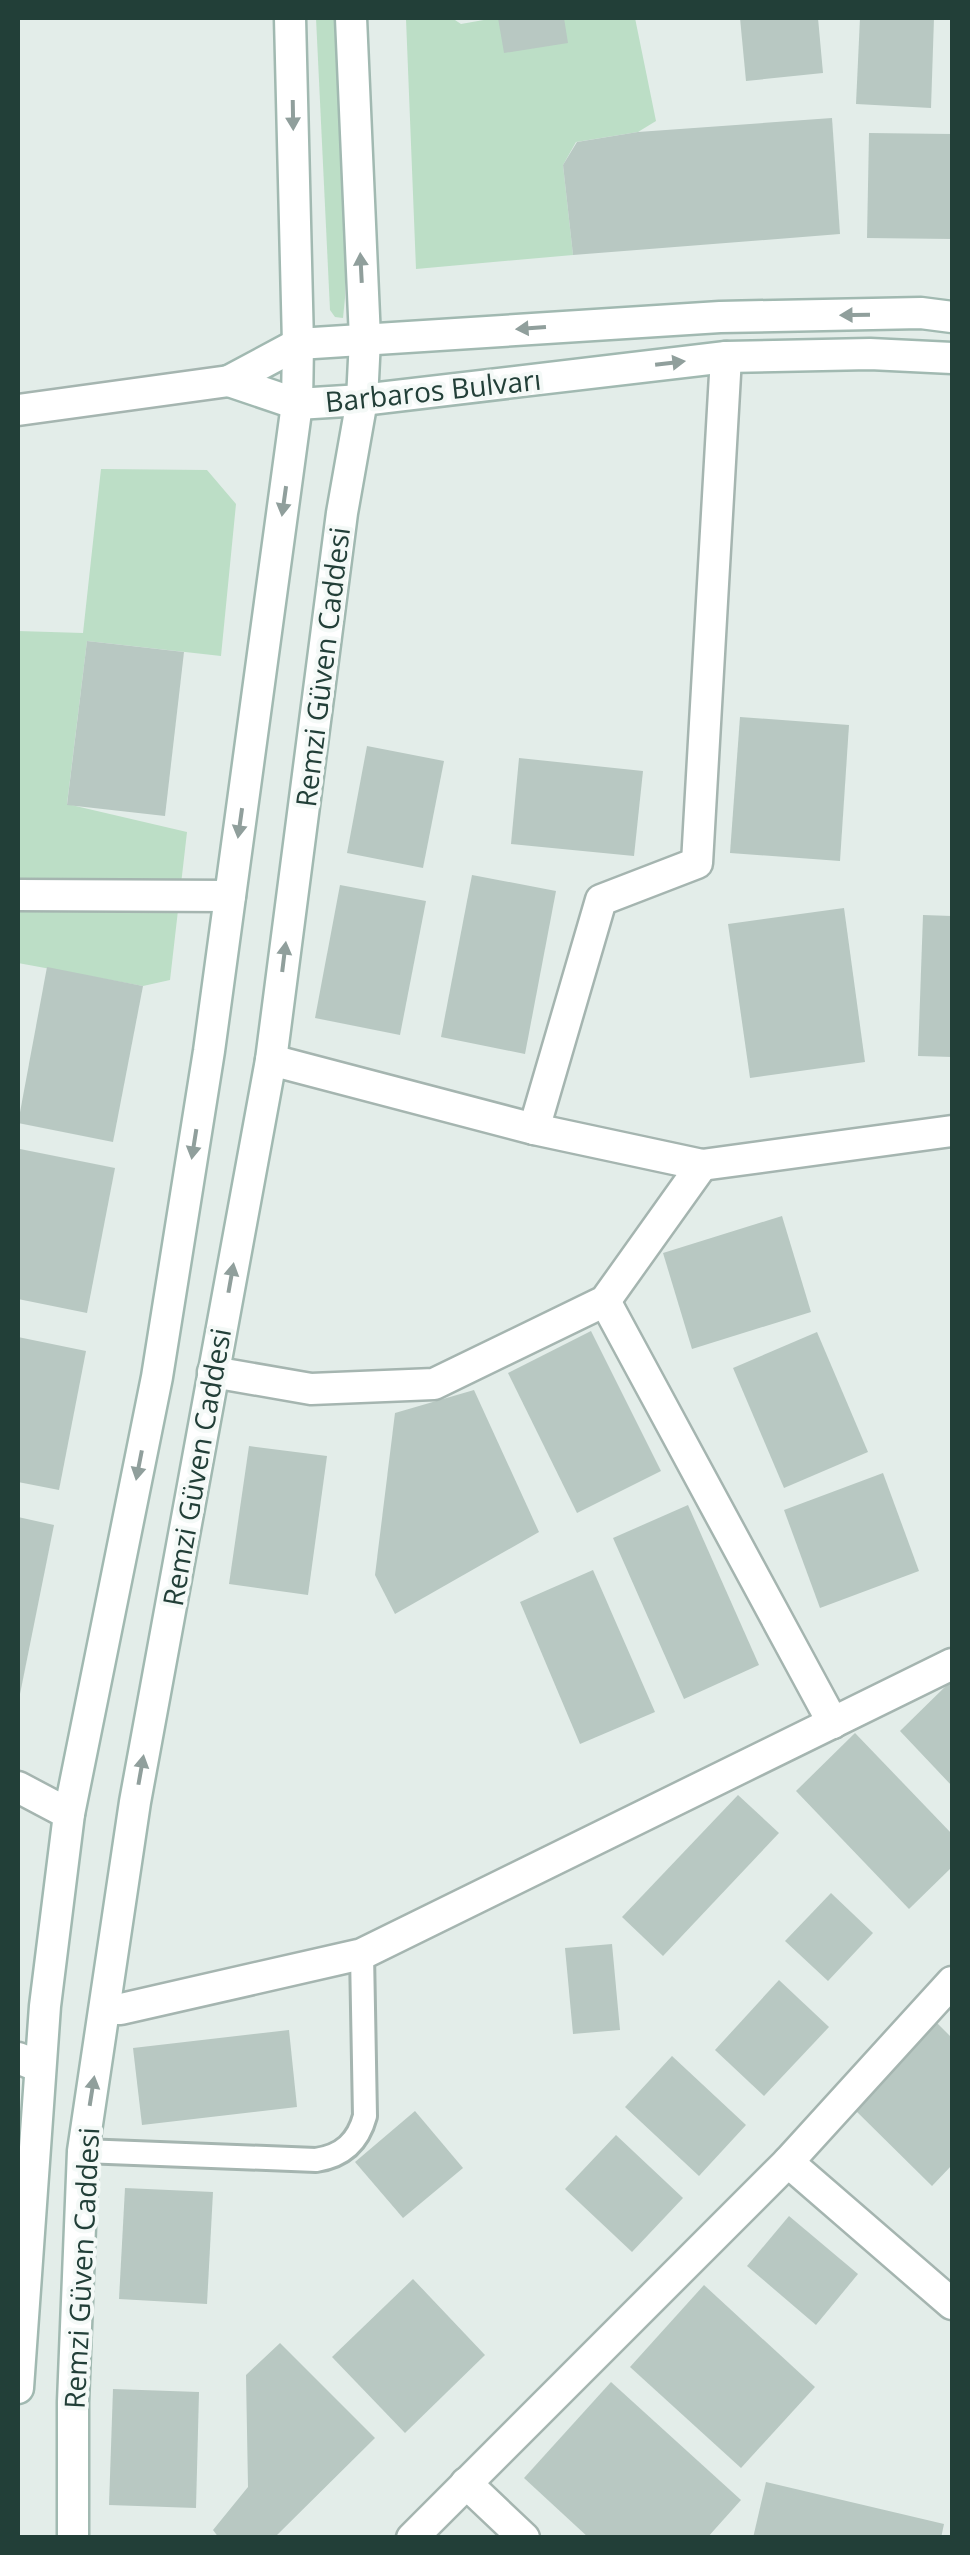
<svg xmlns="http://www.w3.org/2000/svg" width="970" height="2555" viewBox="0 0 970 2555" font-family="'Open Sans',sans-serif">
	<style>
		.green { fill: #bcdec6 }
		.building { fill: #b8c8c2 }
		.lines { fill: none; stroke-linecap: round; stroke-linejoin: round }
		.lane-casing { stroke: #a5b5b0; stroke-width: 28 }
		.street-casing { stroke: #a5b5b0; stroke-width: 35 }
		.secondary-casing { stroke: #a1b9b1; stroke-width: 35 }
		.lane { stroke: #fff; stroke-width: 22 }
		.street { stroke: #fff; stroke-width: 30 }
		.secondary { stroke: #fff; stroke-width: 30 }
		.oneway { fill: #909f9c }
		.labels { text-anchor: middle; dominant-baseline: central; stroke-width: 8; stroke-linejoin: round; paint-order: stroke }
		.street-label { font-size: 28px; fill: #223f38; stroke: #f4f9f7 }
	</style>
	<rect width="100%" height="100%" fill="#e3ede9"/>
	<g class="green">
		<path d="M 316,18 L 337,18 L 345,185 L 345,298 L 343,318 L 335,317 L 330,310 Z"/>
		<path d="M 418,18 L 452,18 L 461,24 L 495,18 L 635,18 L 656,121 L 638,132 L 576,142 L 563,165 L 573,255 L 416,269 L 406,19 Z"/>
		<path d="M 101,469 L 207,470 L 236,504 L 221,656 L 87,641 L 67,804 L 187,832 L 170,980 L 143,986 L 18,963 L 18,631 L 83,633 Z"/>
	</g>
	<g class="building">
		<path d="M 498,18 L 564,18 L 568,43 L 504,53 Z"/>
		<path d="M 740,18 L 818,18 L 823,73 L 746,81 Z"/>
		<path d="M 860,18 L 934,18 L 931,108 L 856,104 Z"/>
		<path d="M 832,118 L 840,234 L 573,255 L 563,165 L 577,142 L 638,132 Z"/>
		<path d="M 869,133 L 952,134 L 952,239 L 867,238 Z"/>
		<path d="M 87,641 L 184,652 L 165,816 L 67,805 Z"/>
		<path d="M 740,717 L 849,725 L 840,861 L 730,853 Z"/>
		<path d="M 367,746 L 444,761 L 423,868 L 347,853 Z"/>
		<path d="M 519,758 L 643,771 L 634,856 L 511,844 Z"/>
		<path d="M 472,875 L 556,891 L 525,1054 L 441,1037 Z"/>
		<path d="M 340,885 L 426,901 L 400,1035 L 315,1018 Z"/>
		<path d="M 844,908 L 865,1062 L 750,1078 L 728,924 Z"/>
		<path d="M 923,915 L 952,916 L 952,1057 L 918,1056 Z"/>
		<path d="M 47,967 L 143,986 L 113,1142 L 18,1123 Z"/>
		<path d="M 20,1149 L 115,1168 L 87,1313 L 18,1299 L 18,1164 Z"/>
		<path d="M 782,1216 L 811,1312 L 692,1349 L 663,1253 Z"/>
		<path d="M 591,1331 L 661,1471 L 577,1513 L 508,1373 Z"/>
		<path d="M 817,1332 L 868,1452 L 784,1488 L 733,1368 Z"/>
		<path d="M 18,1337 L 86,1351 L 59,1490 L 18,1482 Z"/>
		<path d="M 474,1390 L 539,1532 L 395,1614 L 375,1575 L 395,1413 Z"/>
		<path d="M 249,1446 L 327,1456 L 308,1595 L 229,1584 Z"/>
		<path d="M 883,1473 L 919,1571 L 820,1608 L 784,1510 Z"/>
		<path d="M 688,1505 L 759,1665 L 684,1699 L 613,1538 Z"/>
		<path d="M 18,1517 L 54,1525 L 19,1699 L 18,1699 Z"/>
		<path d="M 593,1570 L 655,1712 L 580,1744 L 520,1602 Z"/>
		<path d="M 952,1680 L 952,1786 L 900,1731 Z"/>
		<path d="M 855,1733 L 952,1834 L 952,1867 L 909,1909 L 796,1791 Z"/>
		<path d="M 738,1795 L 779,1833 L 663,1956 L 622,1917 Z"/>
		<path d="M 831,1893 L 873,1933 L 828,1981 L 785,1941 Z"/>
		<path d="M 612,1944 L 620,2030 L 573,2034 L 565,1948 Z"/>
		<path d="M 779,1980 L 829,2027 L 764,2096 L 715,2050 Z"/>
		<path d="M 936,2022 L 952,2038 L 952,2165 L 932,2186 L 852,2107 Z"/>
		<path d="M 289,2030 L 297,2107 L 142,2125 L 133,2048 Z"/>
		<path d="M 672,2056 L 746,2125 L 699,2176 L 625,2107 Z"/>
		<path d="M 415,2111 L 463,2168 L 403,2218 L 355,2162 Z"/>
		<path d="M 616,2135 L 683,2198 L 632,2252 L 565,2189 Z"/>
		<path d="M 125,2188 L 213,2192 L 207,2304 L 119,2299 Z"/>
		<path d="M 789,2216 L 858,2274 L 816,2325 L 747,2266 Z"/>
		<path d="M 413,2279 L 485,2355 L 405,2433 L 332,2357 Z"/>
		<path d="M 704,2285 L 815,2387 L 741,2468 L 630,2367 Z"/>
		<path d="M 280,2343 L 375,2438 L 274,2538 L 219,2538 L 213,2530 L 248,2487 L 246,2375 Z"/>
		<path d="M 611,2382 L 741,2500 L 707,2538 L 589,2538 L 524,2478 Z"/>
		<path d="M 113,2389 L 199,2392 L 196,2508 L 109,2505 Z"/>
		<path d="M 766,2482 L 944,2524 L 941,2538 L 753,2538 Z"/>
	</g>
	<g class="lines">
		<defs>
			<path id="lane" d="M 83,2151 L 316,2160 C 343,2156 358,2142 365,2116 L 362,1954"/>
			<g id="street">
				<path d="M 18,410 L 229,381"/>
				<path d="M 18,895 L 230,896"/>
				<path d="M 271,1060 L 534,1129 L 702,1165 L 952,1131"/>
				<path d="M 534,1129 L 601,900 L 697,863 L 726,357"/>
				<path d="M 605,1301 L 833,1723"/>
				<path d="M 213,1372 L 311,1389 L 434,1384 L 605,1301 L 702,1165"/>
				<path d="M 18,1787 L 69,1814"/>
				<path d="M 105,2009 L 121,2009 L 362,1954 L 952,1664"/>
				<path d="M 18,2058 L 40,2067"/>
				<path d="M 788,2162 L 952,2304"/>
				<path d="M 466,2483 L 524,2538"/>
				<path d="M 412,2538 L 788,2162 L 952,1982"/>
			</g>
			<g id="secondary">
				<path d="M 229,381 L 298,344 L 720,317 L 921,313 L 952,317"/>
				<path d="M 229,381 L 297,404 L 362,400 L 726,357 L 870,354 L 952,358"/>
				<path d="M 18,2388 L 45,2006 L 69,1814 L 157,1377 L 209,1051 L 297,404 L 298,344 L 290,18"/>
				<path d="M 73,2538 L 73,2402 L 83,2151 L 135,1802 L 271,1060 L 342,513 L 362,400 L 365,339 L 351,18"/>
			</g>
		</defs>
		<use href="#lane" class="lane-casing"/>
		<use href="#street" class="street-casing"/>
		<use href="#secondary" class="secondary-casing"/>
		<use href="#lane" class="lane"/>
		<use href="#street" class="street"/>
		<use href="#secondary" class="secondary"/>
	</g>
	<defs><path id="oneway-solid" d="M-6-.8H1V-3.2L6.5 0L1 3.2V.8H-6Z" transform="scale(2.5)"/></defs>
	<g class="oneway">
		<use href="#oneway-solid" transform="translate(293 115) rotate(89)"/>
		<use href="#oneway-solid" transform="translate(361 268) rotate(-93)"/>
		<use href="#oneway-solid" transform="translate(855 315) rotate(179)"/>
		<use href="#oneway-solid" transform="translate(531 328) rotate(176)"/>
		<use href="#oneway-solid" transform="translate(670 363) rotate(-7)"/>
		<use href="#oneway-solid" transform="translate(284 501) rotate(98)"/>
		<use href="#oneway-solid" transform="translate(240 823) rotate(98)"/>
		<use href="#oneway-solid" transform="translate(284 957) rotate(-83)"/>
		<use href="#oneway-solid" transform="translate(194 1144) rotate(99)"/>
		<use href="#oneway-solid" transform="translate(231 1278) rotate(-80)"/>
		<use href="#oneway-solid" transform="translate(139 1465) rotate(101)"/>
		<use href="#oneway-solid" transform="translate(141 1770) rotate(-80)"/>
		<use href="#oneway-solid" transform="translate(92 2091) rotate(-81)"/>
	</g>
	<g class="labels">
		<g class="street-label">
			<text transform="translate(433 390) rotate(-6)">Barbaros Bulvarı</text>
			<text transform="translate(322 667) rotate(-83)">Remzi Güven Caddesi</text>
			<text transform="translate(196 1467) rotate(-80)">Remzi Güven Caddesi</text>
			<text transform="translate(81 2268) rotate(-87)">Remzi Güven Caddesi</text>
		</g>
	</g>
	<rect width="970" height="2555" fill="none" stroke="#223f38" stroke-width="40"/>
</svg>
